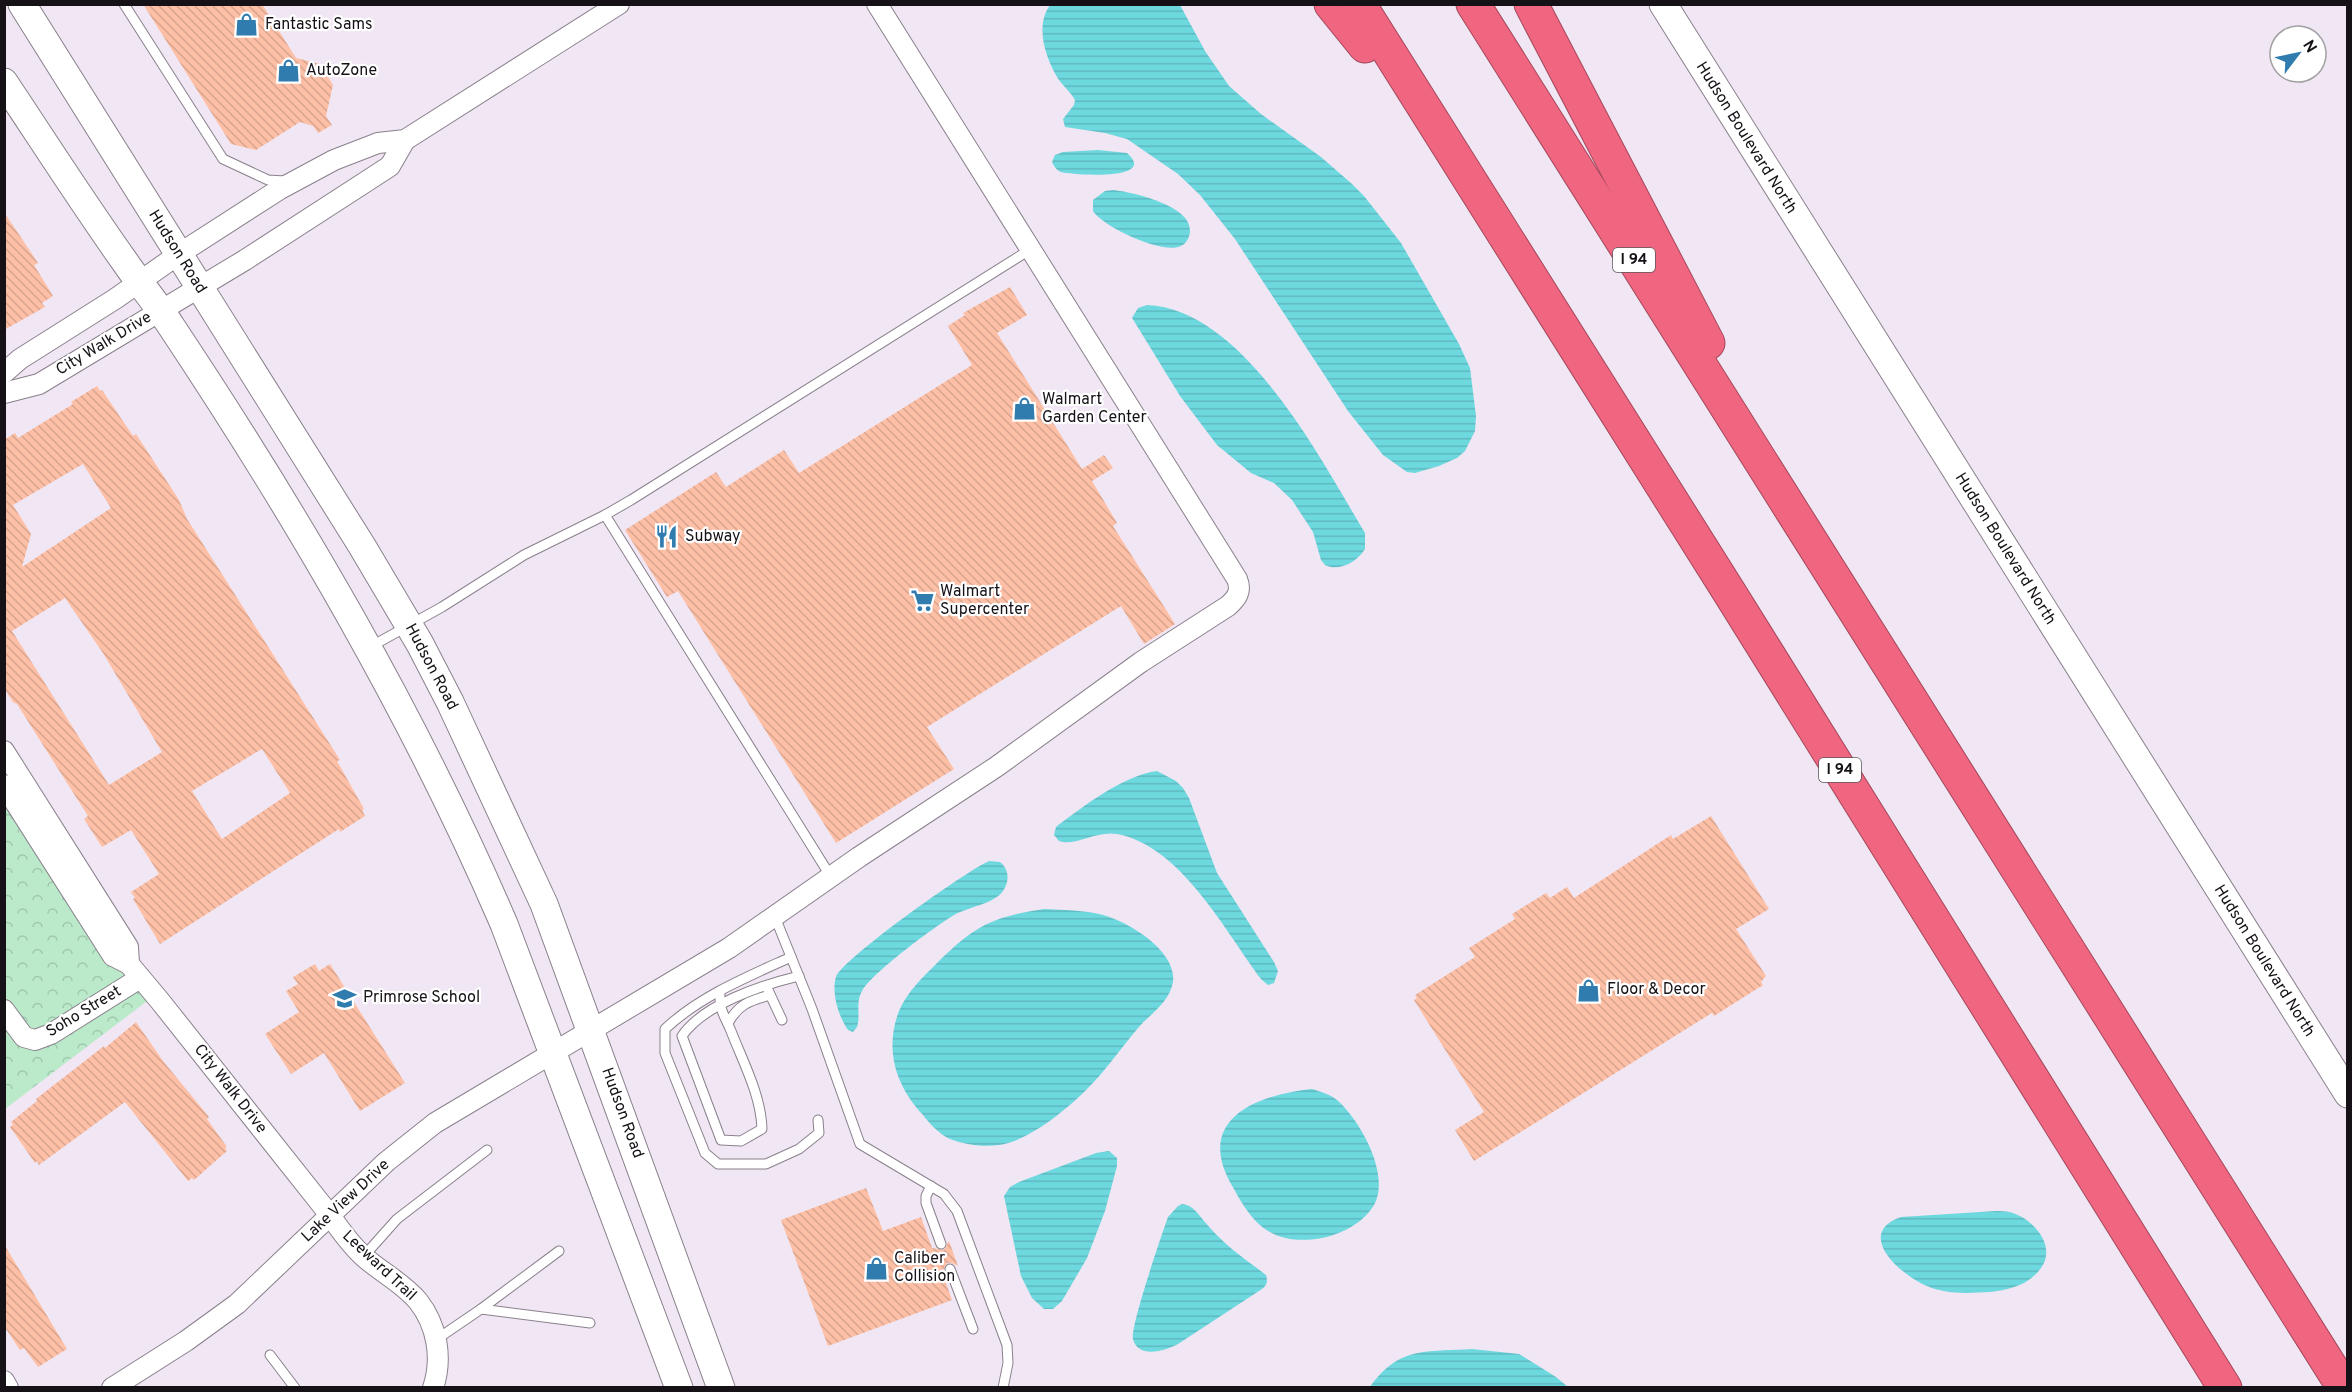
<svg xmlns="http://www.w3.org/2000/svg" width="2352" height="1392" viewBox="0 0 2352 1392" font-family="Overpass,sans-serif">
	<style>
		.forest { fill: url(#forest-crowns) }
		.water { fill: url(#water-rules) }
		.building { fill: url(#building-back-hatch); fill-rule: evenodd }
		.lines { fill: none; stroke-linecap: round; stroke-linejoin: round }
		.lane-casing { stroke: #8a808c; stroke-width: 11 }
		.street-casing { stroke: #8a808c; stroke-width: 22 }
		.secondary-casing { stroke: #8a808c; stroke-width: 29 }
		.highway-casing { stroke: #a3485b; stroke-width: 35 }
		.lane { stroke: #fff; stroke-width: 9 }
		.street { stroke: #fff; stroke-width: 20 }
		.secondary { stroke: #fff; stroke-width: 27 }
		.highway { stroke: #f06580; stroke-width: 33 }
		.labels { text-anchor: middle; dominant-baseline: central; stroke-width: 4.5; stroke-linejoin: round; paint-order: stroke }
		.shield { fill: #fff; stroke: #5b585c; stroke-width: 1.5 }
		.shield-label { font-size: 15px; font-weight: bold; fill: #151116 }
		.poi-label { font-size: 16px; fill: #151116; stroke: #fff; text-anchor: start }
		.street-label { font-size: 16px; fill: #151116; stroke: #fff }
	</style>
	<defs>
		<pattern id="forest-crowns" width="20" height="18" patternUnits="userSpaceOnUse" patternTransform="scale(1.5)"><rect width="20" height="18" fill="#baeaca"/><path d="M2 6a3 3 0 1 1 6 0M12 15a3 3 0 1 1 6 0" fill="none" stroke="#9fc8ad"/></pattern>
		<pattern id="water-rules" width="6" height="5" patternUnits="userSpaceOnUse" patternTransform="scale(1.5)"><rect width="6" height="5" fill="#6ed8df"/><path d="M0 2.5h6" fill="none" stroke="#5eb8bf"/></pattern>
		<pattern id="building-back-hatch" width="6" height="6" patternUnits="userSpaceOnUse" patternTransform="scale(1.5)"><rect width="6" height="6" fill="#fdc0a6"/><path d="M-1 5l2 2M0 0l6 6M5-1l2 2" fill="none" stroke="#d8a48e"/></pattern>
	</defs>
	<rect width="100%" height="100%" fill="#f1e6f3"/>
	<path class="forest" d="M 4,785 L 155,995 L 5,1109 L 4,1109 Z"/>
	<g class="water">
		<path d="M 1050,5 L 1180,5 L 1205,51 L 1229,86 L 1261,114 L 1321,157 L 1352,184 L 1364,196 L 1401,243 L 1459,344 L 1470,368 L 1476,416 L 1475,431 L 1465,451 L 1457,458 L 1439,466 L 1415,473 L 1407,472 L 1383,455 L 1348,411 L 1235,239 L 1200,195 L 1178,174 L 1127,139 L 1105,133 L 1065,127 L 1063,119 L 1074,105 L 1075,100 C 1070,91 1062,85 1057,77 C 1045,56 1035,26 1050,5 Z"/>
		<path d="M 1098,150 L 1127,153 C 1159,181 1073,175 1061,172 C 1056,170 1054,166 1052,162 L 1055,155 L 1063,152 Z"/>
		<path d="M 1113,190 C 1133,192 1192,206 1190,231 C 1190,237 1186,244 1181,246 C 1163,255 1103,227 1093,211 L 1093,200 L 1105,191 Z"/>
		<path d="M 1147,305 C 1244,309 1321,460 1365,533 L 1365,549 C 1357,562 1339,572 1325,565 L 1321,560 L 1313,532 L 1292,500 L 1274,483 L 1251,473 L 1217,445 L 1180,396 L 1134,321 L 1132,318 L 1138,308 Z"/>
		<path d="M 1157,771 L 1176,781 L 1183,788 L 1189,798 L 1217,873 L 1274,962 L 1278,971 L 1274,983 L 1268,985 L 1261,979 C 1225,931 1181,846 1117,834 C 1096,830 1075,847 1059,841 L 1054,835 L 1056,827 C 1082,807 1124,775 1157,771 Z"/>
		<path d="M 989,861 L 1000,862 C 1009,869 1010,881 1003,891 C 994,904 968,907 954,915 C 934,927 872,973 862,991 C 855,1003 861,1015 857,1027 L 853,1032 L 848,1030 C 839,1017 831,993 836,977 C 842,959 966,871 989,861 Z"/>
		<path d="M 1044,909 C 1064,910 1083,910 1103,915 C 1129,922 1177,951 1173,982 C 1169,1003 1151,1013 1138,1028 C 1125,1043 1114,1059 1101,1074 C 1080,1099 1032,1141 999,1145 C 983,1147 965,1145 950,1139 C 939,1134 930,1124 923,1115 C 896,1086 884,1050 899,1011 C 907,992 923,977 938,962 C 976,925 992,917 1044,909 Z"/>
		<path d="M 1312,1089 C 1321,1092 1330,1094 1337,1100 C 1360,1120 1391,1175 1374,1205 C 1355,1237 1300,1250 1268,1231 C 1253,1222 1242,1204 1234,1189 C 1192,1121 1254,1095 1312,1089 Z"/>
		<path d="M 1109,1151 L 1117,1158 L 1117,1166 L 1105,1211 L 1087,1258 L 1062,1301 L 1053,1309 L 1044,1309 L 1032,1298 L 1021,1276 L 1004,1196 L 1010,1187 L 1019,1182 L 1096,1153 Z"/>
		<path d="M 1182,1204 C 1193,1205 1198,1214 1204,1221 C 1225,1246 1241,1256 1266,1275 C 1268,1281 1267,1285 1262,1289 L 1178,1344 C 1165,1351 1138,1359 1133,1339 C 1130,1327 1162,1234 1168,1217 L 1178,1206 Z"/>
		<path d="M 1996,1211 C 2000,1211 2005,1211 2009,1212 C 2029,1216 2054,1241 2044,1263 C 2034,1283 2011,1290 1990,1292 C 1969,1293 1948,1295 1927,1286 C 1902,1276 1853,1234 1901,1217 Z"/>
		<path d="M 1472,1349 L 1519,1354 L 1556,1377 L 1568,1387 L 1370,1387 C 1399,1346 1426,1352 1472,1349 Z"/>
	</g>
	<g class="building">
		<path d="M 143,4 L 262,4 L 296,58 L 320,64 L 333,85 L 326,116 L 332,125 L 318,133 L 313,126 L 300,122 L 256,150 L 231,144 Z"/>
		<path d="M 4,212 L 38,263 L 34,265 L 53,296 L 42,303 L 45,307 L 4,330 Z"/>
		<path d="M 1010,287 L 1027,315 L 997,333 L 1082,469 L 1104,455 L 1113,468 L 1092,481 L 1117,523 L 1113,526 L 1175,624 L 1144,644 L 1121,606 L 927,727 L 954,769 L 836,843 L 678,591 L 667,597 L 625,530 L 716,472 L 726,487 L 784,450 L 799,473 L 972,365 L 948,326 L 965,315 L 963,313 Z"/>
		<path d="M 97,386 L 100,391 L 102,390 L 133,436 L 136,434 L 179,500 L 187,519 L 340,760 L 337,761 L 364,809 L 362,810 L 365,816 L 340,832 L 339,829 L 160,944 L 133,899 L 135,898 L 131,892 L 159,874 L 131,830 L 102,847 L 84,819 L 88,816 L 17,704 L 13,702 L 4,688 L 4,440 L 15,433 L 18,438 L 73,404 L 71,402 ZM 83,464 L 111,508 L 22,567 L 31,534 L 13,505 ZM 65,598 L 103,653 L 162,752 L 109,785 L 12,631 ZM 262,749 L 290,793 L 222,839 L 192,791 Z"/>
		<path d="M 1711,816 L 1769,909 L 1736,929 L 1766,976 L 1761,982 L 1763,985 L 1714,1016 L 1712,1013 L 1474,1161 L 1455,1130 L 1484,1112 L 1414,1000 L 1417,998 L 1415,995 L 1475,957 L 1469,948 L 1515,919 L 1512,914 L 1546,893 L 1550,898 L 1567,887 L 1574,898 L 1671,835 L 1673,839 Z"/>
		<path d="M 315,964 L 319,971 L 330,964 L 405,1083 L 360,1111 L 324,1053 L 291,1074 L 265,1034 L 299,1012 L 286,991 L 298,984 L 293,977 Z"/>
		<path d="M 136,1022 L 163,1061 L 209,1117 L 207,1119 L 227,1147 L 225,1148 L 227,1151 L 194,1180 L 192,1178 L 188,1181 L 125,1102 L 39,1165 L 37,1161 L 35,1163 L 10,1127 L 13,1125 L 11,1122 L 37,1101 L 36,1099 L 104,1046 L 105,1048 Z"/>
		<path d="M 866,1188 L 883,1231 L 921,1217 L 932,1248 L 944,1250 L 949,1241 L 958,1266 L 952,1263 L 947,1263 L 942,1272 L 952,1300 L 828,1346 L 781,1220 Z"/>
		<path d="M 4,1244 L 67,1349 L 38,1367 L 24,1348 L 20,1350 L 4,1326 Z"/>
	</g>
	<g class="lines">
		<defs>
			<g id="lane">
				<path d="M 124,4 L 223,159 L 268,180 L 285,181"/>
				<path d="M 605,515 L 831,877"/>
				<path d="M 370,647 L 442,607 L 524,555 L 605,515 L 631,500 L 1031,249"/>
				<path d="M 775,917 L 812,1009 L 860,1144 L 944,1194 L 957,1211 L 1007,1345 L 1008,1363 L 1003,1388"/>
				<path d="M 791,957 C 747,977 700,996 665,1029 L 665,1053 L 705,1153 L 718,1164 L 766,1164 L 799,1149 L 819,1133 L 818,1120"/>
				<path d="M 768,990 L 782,1020"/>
				<path d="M 720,991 C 719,1011 724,1014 731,1031 C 743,1062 761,1095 762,1129 L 741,1141 L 721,1140 L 682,1036 C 704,1004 762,985 799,976"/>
				<path d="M 728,1023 C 739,1004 749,1001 770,995"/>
				<path d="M 931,1186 L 926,1196 L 926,1203 L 941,1244"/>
				<path d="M 364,1256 L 397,1219 L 487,1150"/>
				<path d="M 950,1269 L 973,1329"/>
				<path d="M 481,1309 L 590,1323"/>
				<path d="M 437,1339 L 481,1309 L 559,1251"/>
				<path d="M 270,1355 L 295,1388"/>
			</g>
			<g id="street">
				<path d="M 4,373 L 20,359 L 115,299 L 179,254 L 280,189 L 334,160 L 378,143 L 405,140 L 619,4"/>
				<path d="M 4,393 L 39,384 L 245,260 L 367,181 L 390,166 L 405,140"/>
				<path d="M 4,751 L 128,947 L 129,964"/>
				<path d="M 4,785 L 113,956 L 129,964 L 160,1001 L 329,1214 C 340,1230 350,1244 364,1257 C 381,1272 403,1283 418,1301 C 437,1325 443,1358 433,1388"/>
				<path d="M 4,1010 L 24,1037 L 35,1040 L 51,1034 L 140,978"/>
				<path d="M 4,1381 L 8,1388"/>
				<path d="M 112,1388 L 186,1341 L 237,1304 L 386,1162 L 435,1123 L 729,948 L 859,857 L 996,767 L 1141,662 L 1228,606 C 1237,598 1242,591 1237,579 L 877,4"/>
			</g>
			<g id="secondary">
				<path d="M 22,4 L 362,546 L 420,644 L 450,702 L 544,904 L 721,1388"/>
				<path d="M 1663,4 L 2348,1094"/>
				<path d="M 4,82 C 44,142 83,203 125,262 C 140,284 157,304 171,326 C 298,517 413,713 504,924 L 679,1388"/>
			</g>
			<g id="highway">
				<path d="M 1331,4 L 1365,46"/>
				<path d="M 1359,4 L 1731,595 L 2225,1388"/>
				<path d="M 1473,4 L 2344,1388"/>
				<path d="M 1531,4 L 1708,343"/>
			</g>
		</defs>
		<use href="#lane" class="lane-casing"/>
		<use href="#street" class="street-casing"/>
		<use href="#secondary" class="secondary-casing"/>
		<use href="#highway" class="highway-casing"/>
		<use href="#lane" class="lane"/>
		<use href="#street" class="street"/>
		<use href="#secondary" class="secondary"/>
		<use href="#highway" class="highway"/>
	</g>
	<defs>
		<symbol id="shop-bare" viewBox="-9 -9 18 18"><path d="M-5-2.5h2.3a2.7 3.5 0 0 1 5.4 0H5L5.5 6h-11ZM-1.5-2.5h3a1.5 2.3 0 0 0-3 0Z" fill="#317caf" stroke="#fff" stroke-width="2.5" paint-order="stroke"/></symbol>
		<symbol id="restaurant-bare" viewBox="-9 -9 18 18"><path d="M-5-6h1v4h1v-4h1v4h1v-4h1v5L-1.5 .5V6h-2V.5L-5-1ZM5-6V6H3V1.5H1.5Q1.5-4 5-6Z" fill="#317caf" stroke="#fff" stroke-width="2.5" paint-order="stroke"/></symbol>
		<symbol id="supermarket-bare" viewBox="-9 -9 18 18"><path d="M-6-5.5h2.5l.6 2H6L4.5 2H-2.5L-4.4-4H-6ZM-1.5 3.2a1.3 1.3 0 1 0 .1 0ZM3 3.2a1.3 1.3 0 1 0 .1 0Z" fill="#317caf" stroke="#fff" stroke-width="2.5" paint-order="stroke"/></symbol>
		<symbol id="school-bare" viewBox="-9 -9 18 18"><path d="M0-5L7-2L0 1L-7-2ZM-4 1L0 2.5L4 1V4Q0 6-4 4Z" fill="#317caf" stroke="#fff" stroke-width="2.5" paint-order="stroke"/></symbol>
	</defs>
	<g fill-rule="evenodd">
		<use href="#shop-bare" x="230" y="8" width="33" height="33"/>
		<use href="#shop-bare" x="272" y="54" width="33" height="33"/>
		<use href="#shop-bare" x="1008" y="392" width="33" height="33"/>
		<use href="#restaurant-bare" x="650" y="520" width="33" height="33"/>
		<use href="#supermarket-bare" x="906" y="584" width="33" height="33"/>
		<use href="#shop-bare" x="1572" y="974" width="33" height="33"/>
		<use href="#school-bare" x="328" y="982" width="33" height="33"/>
		<use href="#shop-bare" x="860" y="1252" width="33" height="33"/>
	</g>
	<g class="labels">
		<g class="shield">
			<rect x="1613" y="248" width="42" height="24" rx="4.5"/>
			<rect x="1819" y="758" width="42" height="24" rx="4.5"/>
		</g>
		<g class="shield-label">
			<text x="1634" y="260">I 94</text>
			<text x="1840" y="770">I 94</text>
		</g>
		<g class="poi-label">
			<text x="265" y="25">Fantastic Sams</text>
			<text x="306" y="71">AutoZone</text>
			<text x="1042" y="400">Walmart<tspan x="1042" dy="18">Garden Center</tspan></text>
			<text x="685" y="537">Subway</text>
			<text x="940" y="592">Walmart<tspan x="940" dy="18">Supercenter</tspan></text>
			<text x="1607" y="990">Floor &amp; Decor</text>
			<text x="363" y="998">Primrose School</text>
			<text x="894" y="1259">Caliber<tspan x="894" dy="18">Collision</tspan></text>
		</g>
		<g class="street-label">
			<text transform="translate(1746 138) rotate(58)">Hudson Boulevard North</text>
			<text transform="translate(177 252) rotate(58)">Hudson Road</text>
			<text transform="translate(104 344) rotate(-31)">City Walk Drive</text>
			<text transform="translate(2005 549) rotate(58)">Hudson Boulevard North</text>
			<text transform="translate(431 667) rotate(62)">Hudson Road</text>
			<text transform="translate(2264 961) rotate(58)">Hudson Boulevard North</text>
			<text transform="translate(84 1012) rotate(-31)">Soho Street</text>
			<text transform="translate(230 1089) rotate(52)">City Walk Drive</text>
			<text transform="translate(622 1113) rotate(70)">Hudson Road</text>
			<text transform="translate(346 1201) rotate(-43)">Lake View Drive</text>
			<text transform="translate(379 1266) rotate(43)">Leeward Trail</text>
		</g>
	</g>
	<rect width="2352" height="1392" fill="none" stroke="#151116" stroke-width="12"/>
	<g transform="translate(2298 54) rotate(58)"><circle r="28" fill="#ffffff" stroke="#a1a0a2" stroke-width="1.5"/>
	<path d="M0-4.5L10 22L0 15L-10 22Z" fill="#317caf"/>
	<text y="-9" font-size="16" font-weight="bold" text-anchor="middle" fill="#151116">N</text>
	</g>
</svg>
